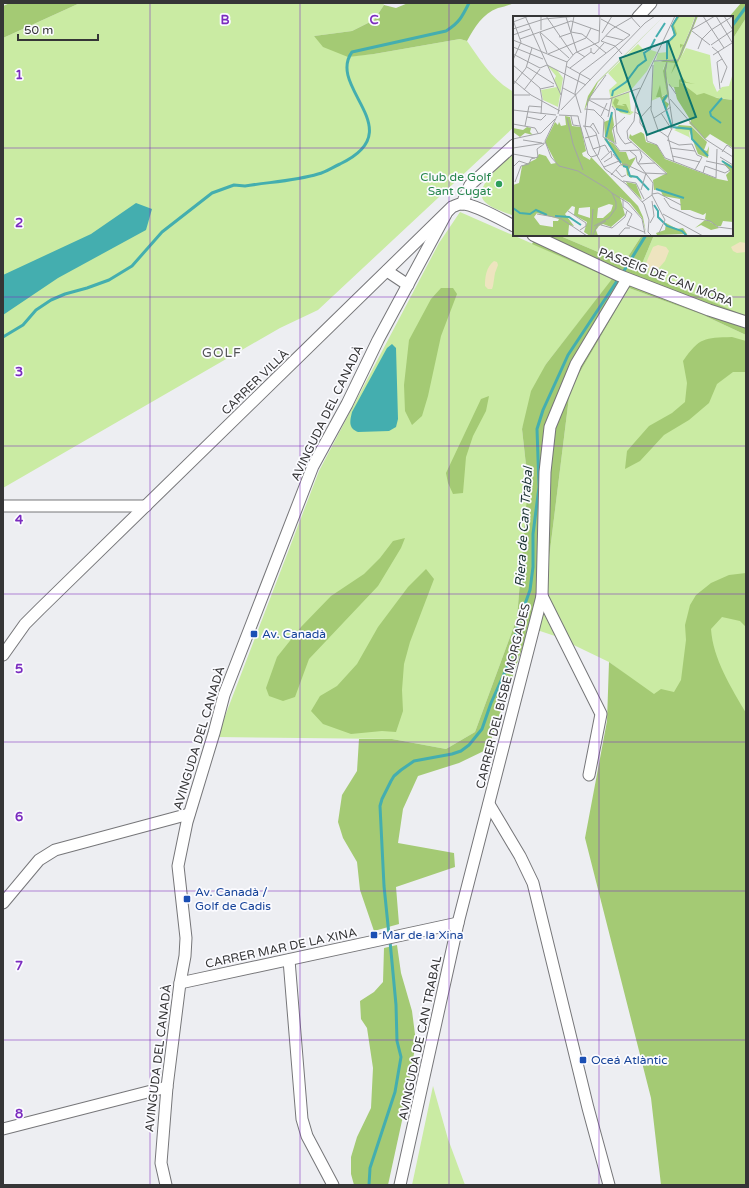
<svg xmlns="http://www.w3.org/2000/svg" width="749" height="1188" viewBox="0 0 749 1188" font-family="'Varela Round',sans-serif">
	<style>
		.green { fill: #caeba3 }
		.forest { fill: #a4ca74 }
		.sand { fill: #eee4bf }
		.water { fill: #44aeaf }
		.lines { fill: none; stroke-linecap: round; stroke-linejoin: round }
		.stream { stroke: #44aeaf; stroke-width: 3 }
		.minor-casing { stroke: #767679; stroke-width: 13 }
		.minor { stroke: #fff; stroke-width: 11 }
		.grid { fill: none; stroke: #7b2cbf; stroke-width: 1; stroke-opacity: 0.55 }
		.leisure-dot { fill: #2e9e5b; stroke: #fbfbff; stroke-width: 1.5 }
		.transit-dot { fill: #1a4fb4; stroke: #fbfbff; stroke-width: 1.5 }
		.labels { text-anchor: middle; dominant-baseline: central; stroke-width: 3.5; stroke-linejoin: round; paint-order: stroke }
		.leisure-label { font-size: 12px; fill: #27864d; stroke: #fbfbff; text-anchor: end }
		.street-label { font-size: 12px; fill: #353536; stroke: #fbfbff }
		.transit-label { font-size: 12px; fill: #164399; stroke: #fbfbff; text-anchor: start }
		.neighbourhood-label { font-size: 13px; letter-spacing: 1px; fill: #515155; stroke: #fbfbff }
		.water-label { font-size: 13px; font-style: italic; fill: #1b3333; stroke: #fbfbff }
		.inset-river { fill: none; stroke: #44aeaf; stroke-width: 2 }
		.inset-road { fill: none; stroke: #a3a4a7; stroke-width: 1 }
		.view { fill: #0f766e; fill-opacity: 0.15; stroke: #0f766e; stroke-width: 2 }
		.inset-edge { fill: none; stroke: #353536; stroke-width: 2 }
		.grid-label { font-size: 13px; text-anchor: middle; font-weight: bold; fill: #7b2cbf; stroke: #fbfbff; stroke-width: 3.5; stroke-linejoin: round; paint-order: stroke }
	</style>
	<rect width="100%" height="100%" fill="#edeef2"/>
	<g class="green">
		<path d="M 80,3 L 383,3 L 384,5 L 374,20 L 352,31 L 314,36 L 349,56 L 374,54 L 460,39 L 467,41 C 481,61 492,80 514,92 L 514,127 L 318,310 L 280,328 L 3,488 L 3,38 Z"/>
		<path d="M 746,18 L 746,316 L 745,316 L 639,271 L 654,235 L 732,235 L 732,40 Z"/>
		<path d="M 514,153 L 514,216 C 505,212 492,209 485,202 C 471,188 504,162 514,153 Z"/>
		<path d="M 460,212 L 613,279 L 546,364 L 522,429 L 528,483 L 517,618 L 475,732 L 446,749 L 392,739 L 217,737 L 319,471 L 439,243 Z"/>
		<path d="M 558,235 L 642,235 L 624,263 Z"/>
		<path d="M 629,288 L 703,315 L 746,335 L 746,765 L 609,662 L 555,636 L 540,631 L 570,389 Z"/>
		<path d="M 433,1086 L 448,1139 L 465,1185 L 412,1185 Z"/>
	</g>
	<g class="forest">
		<path d="M 10,3 L 80,3 L 3,38 L 3,6 Z"/>
		<path d="M 408,3 L 514,3 C 509,5 504,7 498,8 C 482,14 475,27 467,41 L 460,39 L 374,54 L 348,57 L 323,47 L 314,36 L 352,31 L 374,20 L 384,5 L 396,8 Z"/>
		<path d="M 741,3 L 746,3 L 746,18 L 732,40 L 732,17 L 729,17 Z"/>
		<path d="M 537,235 L 558,235 L 624,263 L 642,235 L 654,235 L 639,271 L 746,316 L 746,335 L 703,315 L 629,288 L 570,389 L 540,631 L 529,628 L 488,749 L 459,763 L 418,776 L 403,809 L 398,843 L 454,853 L 455,867 L 396,887 L 399,924 L 374,931 L 360,890 L 357,862 L 343,838 L 338,822 L 342,795 L 357,771 L 359,739 L 392,739 L 446,749 L 475,732 L 517,618 L 528,483 L 522,429 L 531,391 L 546,364 L 612,279 L 532,244 Z"/>
		<path d="M 441,288 L 453,288 L 457,294 L 441,336 L 428,396 L 422,416 L 412,425 L 405,411 L 404,385 L 409,340 L 431,299 Z"/>
		<path d="M 732,337 L 746,341 L 746,372 L 733,372 L 717,384 L 709,403 L 689,420 L 664,435 L 640,461 L 625,469 L 627,451 L 649,426 L 672,413 L 685,402 L 687,383 L 683,361 C 700,337 704,338 732,337 Z"/>
		<path d="M 489,396 L 486,411 L 473,436 L 466,457 L 463,493 L 453,494 L 448,483 L 446,473 L 481,399 Z"/>
		<path d="M 405,538 L 401,548 L 378,586 L 309,659 L 295,697 L 283,701 L 269,696 L 266,688 L 277,657 L 301,627 L 331,596 L 364,574 L 380,558 L 393,541 Z"/>
		<path d="M 426,569 L 434,579 L 410,642 L 404,664 L 402,690 L 403,711 L 396,732 L 382,731 L 351,734 L 323,724 L 311,711 L 320,696 L 337,686 L 357,664 L 378,627 L 408,587 Z"/>
		<path d="M 746,573 L 746,627 L 740,621 L 722,617 L 711,629 C 713,659 731,687 746,713 L 746,1185 L 661,1185 L 651,1098 L 585,838 L 607,721 L 609,662 L 654,694 L 661,689 L 674,692 L 681,680 L 686,640 L 685,625 L 690,605 L 696,595 L 711,583 L 729,575 Z"/>
		<path d="M 397,945 L 401,973 L 412,1011 L 416,1042 L 403,1116 L 388,1185 L 354,1185 L 351,1174 L 351,1157 L 357,1137 L 371,1108 L 373,1068 L 367,1028 L 361,1019 L 360,1001 L 374,992 L 383,982 L 384,948 Z"/>
	</g>
	<g class="sand">
		<path d="M 740,242 L 746,243 L 746,252 L 737,253 L 733,251 L 731,247 Z"/>
		<path d="M 658,245 L 666,247 L 669,251 L 665,261 L 658,269 L 649,270 L 646,263 L 653,247 Z"/>
		<path d="M 494,261 L 497,262 L 498,265 L 495,273 L 493,286 L 492,289 L 488,289 L 485,286 C 485,277 486,267 494,261 Z"/>
	</g>
	<g class="water">
		<path d="M 136,203 L 152,209 L 146,230 L 58,278 L 3,315 L 3,275 L 91,234 Z"/>
		<path d="M 392,344 L 396,348 L 398,419 L 396,427 L 389,431 L 358,432 C 348,428 350,421 352,412 L 387,348 Z"/>
	</g>
	<g class="lines">
		<g class="stream">
			<path d="M 732,26 L 746,7"/>
			<path d="M 622,274 L 646,235"/>
			<path d="M 3,337 L 23,325 L 36,310 L 51,300 L 65,294 L 87,288 L 109,280 L 132,266 L 162,232 L 212,193 L 234,185 L 245,186 C 269,182 295,181 318,174 C 326,172 333,167 340,164 C 412,130 326,88 352,52 L 446,31 C 459,23 462,17 469,3"/>
			<path d="M 389,935 L 384,886 L 380,806 L 382,799 L 391,781 L 394,776 L 401,770 L 414,761 L 452,754 L 461,751 L 469,745 L 482,729 L 491,703 L 508,665 L 519,621 L 530,590 L 533,567 L 533,534 L 539,487 L 537,429 L 543,410 L 568,355 L 619,278"/>
			<path d="M 369,1185 L 370,1168 L 395,1092 L 401,1057 L 397,1041 L 396,1005 L 390,941"/>
		</g>
		<defs>
			<g id="minor">
				<path d="M 638,17 L 651,3"/>
				<path d="M 462,204 L 470,185 L 514,145"/>
				<path d="M 533,235 L 618,275 L 709,310 L 746,322"/>
				<path d="M 387,271 L 408,285"/>
				<path d="M 3,506 L 146,506"/>
				<path d="M 542,596 L 601,714 L 589,775"/>
				<path d="M 3,655 L 25,624 L 40,609 L 452,207 C 455,206 458,204 461,204 C 473,203 502,220 514,226"/>
				<path d="M 489,804 L 520,856 L 533,883 L 588,1108 L 609,1185"/>
				<path d="M 3,903 L 39,860 L 55,850 L 189,814"/>
				<path d="M 289,960 L 302,1119 L 307,1136 L 333,1185"/>
				<path d="M 180,983 L 458,923"/>
				<path d="M 3,1129 L 167,1087"/>
				<path d="M 166,1185 L 161,1163 L 167,1087 L 180,983 L 185,956 L 186,938 L 178,866 L 187,822 L 214,733 L 224,695 L 313,466 L 347,404 L 378,340 L 446,214"/>
				<path d="M 400,1185 L 458,923 L 542,596 L 545,472 L 550,427 L 576,364 L 627,279"/>
			</g>
		</defs>
		<use href="#minor" class="minor-casing"/>
		<use href="#minor" class="minor"/>
	</g>
	<path class="grid" d="M 150,3 L 150,1185M 300,3 L 300,1185M 449,3 L 449,1185M 599,3 L 599,17M 3,148 L 514,148M 732,148 L 746,148M 599,235 L 599,1185M 3,297 L 746,297M 3,446 L 746,446M 3,594 L 746,594M 3,742 L 746,742M 3,891 L 746,891M 3,1040 L 746,1040"/>
	<circle class="leisure-dot" cx="499" cy="184" r="4"/>
	<g class="transit-dot">
		<rect x="250" y="630" width="8" height="8" rx="2"/>
		<rect x="183" y="895" width="8" height="8" rx="2"/>
		<rect x="370" y="931" width="8" height="8" rx="2"/>
		<rect x="579" y="1056" width="8" height="8" rx="2"/>
	</g>
	<g class="labels">
		<g class="leisure-label">
			<text x="491" y="177">Club de Golf<tspan x="491" dy="14">Sant Cugat</tspan></text>
		</g>
		<g class="street-label">
			<text transform="translate(666 277) rotate(21)">PASSEIG DE CAN MÓRA</text>
			<text transform="translate(255 382) rotate(-44)">CARRER VILLÀ</text>
			<text transform="translate(327 413) rotate(-64)">AVINGUDA DEL CANADÀ</text>
			<text transform="translate(503 696) rotate(-76)">CARRER DEL BISBE MORGADES</text>
			<text transform="translate(199 738) rotate(-73)">AVINGUDA DEL CANADÀ</text>
			<text transform="translate(281 948) rotate(-12)">CARRER MAR DE LA XINA</text>
			<text transform="translate(420 1038) rotate(-78)">AVINGUDA DE CAN TRABAL</text>
			<text transform="translate(158 1058) rotate(-83)">AVINGUDA DEL CANADÀ</text>
		</g>
		<g class="transit-label">
			<text x="262" y="634">Av. Canadà</text>
			<text x="195" y="892">Av. Canadà /<tspan x="195" dy="14">Golf de Cadis</tspan></text>
			<text x="382" y="935">Mar de la Xina</text>
			<text x="591" y="1060">Oceá Atlàntic</text>
		</g>
		<g class="neighbourhood-label">
			<text x="222" y="353">GOLF</text>
		</g>
		<g class="water-label">
			<text transform="translate(524 527) rotate(-86)">Riera de Can Trabal</text>
		</g>
	</g>
	<g transform="translate(513 16)">
		<rect width="220" height="220" fill="#edeef2"/>
		<path d="M 166,0 L 182,1 L 165,44 L 154,45 L 154,40 L 153,45 L 143,44 L 145,37 L 155,36 L 155,25 L 163,18 L 159,10 ZM 125,28 L 131,34 L 130,38 L 138,34 L 144,36 L 134,55 L 118,74 L 99,81 L 116,76 L 118,95 L 121,96 L 117,99 L 108,97 L 99,90 L 96,74 L 104,67 L 95,57 ZM 173,32 L 197,39 L 200,67 L 204,76 L 209,71 L 216,70 L 220,57 L 220,84 L 184,79 L 156,70 L 152,54 L 154,46 L 166,45 ZM 141,45 L 153,46 L 150,53 L 154,78 L 138,85 ZM 34,49 L 44,54 L 50,62 L 45,91 L 30,84 L 28,74 L 44,71 L 41,64 L 43,60 ZM 164,113 L 176,114 L 177,123 L 185,138 L 176,121 L 161,114 Z" fill="#caeba3"/>
		<path d="M 151,0 L 85,66 L 71,95 L 75,80 L 84,66 ZM 164,0 L 167,0 L 161,9 L 164,18 L 159,24 L 155,25 L 154,45 L 165,44 L 170,29 L 167,32 L 167,28 L 171,29 L 183,0 L 185,0 L 168,41 L 158,58 L 162,47 L 154,46 L 153,54 L 156,79 L 152,85 L 156,88 L 153,94 L 147,81 L 143,81 L 147,69 L 149,81 L 154,78 L 150,55 L 153,46 L 147,46 L 153,44 L 154,27 L 155,24 L 161,21 L 159,10 ZM 169,61 L 173,66 L 182,68 L 167,66 L 184,79 L 191,77 L 204,82 L 220,84 L 220,132 L 197,118 L 192,123 L 176,107 L 178,105 L 164,83 L 161,71 L 166,71 L 166,64 ZM 102,82 L 106,84 L 104,89 L 112,90 L 109,88 L 113,88 L 117,97 L 107,96 L 102,91 L 100,87 ZM 99,96 L 101,109 L 99,115 L 102,127 L 92,121 L 91,106 L 96,104 ZM 52,100 L 57,101 L 59,110 L 68,111 L 73,135 L 69,137 L 70,140 L 77,144 L 78,141 L 125,190 L 130,201 L 133,217 L 129,202 L 117,187 L 107,181 L 112,199 L 98,211 L 90,208 L 86,210 L 83,214 L 85,220 L 77,220 L 71,216 L 74,206 L 61,199 L 62,191 L 59,190 L 52,198 L 61,210 L 56,209 L 55,220 L 0,220 L 0,169 L 6,167 L 9,150 L 23,143 L 26,138 L 33,140 L 38,148 L 43,147 L 32,126 L 42,106 L 45,109 L 46,106 L 48,110 L 53,109 ZM 96,188 L 100,189 L 98,195 L 90,202 L 84,202 L 85,192 ZM 77,191 L 77,202 L 65,198 L 66,192 ZM 24,197 L 46,203 L 45,205 L 40,205 L 40,211 L 27,209 L 21,201 ZM 166,109 L 178,110 L 194,126 L 191,134 L 194,135 L 196,130 L 195,142 L 185,138 L 176,114 L 162,113 ZM 14,111 L 18,112 L 17,116 L 20,119 L 12,117 L 7,121 L 0,116 L 0,112 L 10,114 ZM 128,116 L 131,118 L 133,126 L 144,129 L 152,143 L 205,163 L 215,165 L 213,159 L 217,155 L 208,144 L 220,150 L 220,206 L 210,205 L 208,210 L 204,210 L 192,203 L 193,197 L 190,199 L 177,194 L 168,194 L 167,183 L 150,180 L 147,173 L 141,174 L 140,164 L 154,157 L 116,122 L 117,118 L 119,120 ZM 91,123 L 100,127 L 107,136 L 113,136 L 116,144 L 123,141 L 115,155 L 117,159 L 123,160 L 129,167 L 121,160 L 118,162 L 114,159 L 113,152 L 108,149 L 109,147 ZM 113,166 L 123,168 L 129,184 L 115,170 ZM 192,204 L 198,206 L 206,212 L 198,214 L 188,209 L 182,212 ZM 153,207 L 164,213 L 170,212 L 174,218 L 144,219 L 143,217 L 152,214 Z" fill="#a4ca74" fill-rule="evenodd"/>
		<path class="inset-river" d="M 143,21 L 152,7M 154,43 L 154,27 L 162,19 L 159,10 L 165,0M 154,79 L 150,85 L 159,111 L 178,113 L 179,123 L 195,140M 99,80 L 100,75 L 113,66 L 125,50 L 133,44 L 131,37 L 137,33 L 142,23M 103,93 L 115,96M 208,107 L 198,100 L 197,96 L 209,82M 93,121 L 99,96M 92,122 L 108,147M 209,145 L 220,152M 110,150 L 114,151 L 117,160 L 124,161 L 136,174M 143,173 L 171,182M 141,189 L 145,195 L 145,201 L 154,210 L 169,215 L 174,220M 0,192 L 7,197 L 17,198 L 23,194 L 34,199M 42,200 L 56,201 L 68,209"/>
		<path class="inset-road" d="M 12,0 L 48,79M 33,0 L 60,39M 117,0 L 127,11M 190,0 L 211,32M 203,0 L 220,28M 211,0 L 220,14M 53,1 L 58,17M 88,3 L 117,19M 0,4 L 8,26 L 0,44M 0,6 L 16,0M 0,13 L 31,3 L 64,0M 179,13 L 183,0M 28,14 L 28,0M 178,14 L 202,0M 179,15 L 197,29M 27,16 L 56,42M 58,16 L 69,18 L 93,37M 58,16 L 61,0M 27,17 L 34,37M 58,17 L 64,36 L 72,41M 89,17 L 99,0M 0,19 L 17,13M 93,20 L 110,24M 46,21 L 58,17M 7,23 L 58,5 L 86,15M 0,24 L 54,46M 198,29 L 220,14M 0,31 L 30,43M 199,31 L 205,36 L 214,51M 78,32 L 78,36 L 81,38 L 91,27M 185,33 L 189,23 L 198,14 L 220,0M 0,38 L 27,52 L 34,49M 35,38 L 73,22 L 78,12M 109,38 L 102,30 L 88,25 L 99,13 L 121,0M 200,39 L 219,27M 141,45 L 165,44 L 178,14M 154,46 L 152,57 L 160,110 L 155,121M 0,49 L 27,72 L 29,83 L 28,98M 34,49 L 73,69M 140,49 L 138,94 L 145,114 L 155,121M 53,50 L 78,64M 14,51 L 41,68M 57,52 L 78,36M 93,59 L 75,84 L 72,111 L 80,133 L 92,153 L 113,168 L 131,188 L 136,204 L 135,216 L 138,219M 0,64 L 18,79 L 47,95M 208,67 L 214,51M 156,68 L 163,78M 0,69 L 13,52 L 19,32M 50,72 L 63,79M 27,73 L 41,70M 207,73 L 204,46 L 209,43M 11,74 L 27,53M 0,79 L 17,79M 76,83 L 96,83 L 127,72M 157,83 L 192,123 L 220,141M 76,84 L 96,95M 99,90 L 102,94 L 104,116 L 108,123 L 112,128 L 119,126M 72,93 L 81,94 L 91,104 L 90,121 L 100,126 L 107,135 L 127,134M 0,94 L 43,99M 48,94 L 132,7 L 142,0M 122,96 L 123,82 L 162,0M 122,96 L 121,105 L 114,115 L 115,123 L 154,158M 122,96 L 127,99 L 127,107 L 133,115M 68,97 L 62,77 L 67,57 L 117,19M 148,97 L 159,114M 45,98 L 54,46 L 62,37 L 86,26 L 87,0M 46,99 L 65,100 L 66,105M 44,100 L 32,125 L 38,141 L 46,150 L 65,155 L 93,172 L 99,177 L 103,186 L 103,192 L 96,202 L 81,210M 58,100 L 60,109 L 67,110M 88,100 L 94,87M 14,101 L 28,104 L 33,99M 95,101 L 99,82M 128,101 L 138,90M 54,102 L 60,128 L 70,154M 141,102 L 158,91M 66,105 L 75,138 L 78,141 L 85,139M 0,108 L 22,112 L 25,117M 12,110 L 16,90 L 29,91M 70,110 L 78,111 L 83,117 L 87,132 L 85,139M 77,111 L 80,107 L 86,118M 133,115 L 134,125 L 144,129 L 152,142 L 203,162 L 204,133M 155,121 L 161,146M 72,122 L 84,119M 0,123 L 28,117 L 42,103M 10,124 L 29,127M 154,124 L 166,129 L 179,128 L 184,139 L 189,141 L 182,154M 103,128 L 100,112 L 112,101M 0,132 L 32,127M 157,132 L 182,135M 80,133 L 92,129 L 96,136M 116,134 L 123,140 L 124,146 L 140,167 L 139,179 L 152,204 L 146,217M 209,136 L 214,129 L 220,133M 0,138 L 22,142M 100,138 L 108,148M 159,140 L 187,146M 207,141 L 220,149M 88,144 L 98,135 L 99,141 L 91,146M 16,148 L 18,143 L 25,141 L 24,133 L 31,128M 125,148 L 142,147M 125,148 L 129,141 L 127,135M 0,151 L 6,145 L 15,148M 91,151 L 106,145M 103,154 L 109,161 L 113,159M 190,157 L 192,150 L 212,157 L 217,154 L 212,149 L 193,145M 98,159 L 107,149 L 112,148 L 131,157 L 154,158M 110,165 L 123,167 L 131,183M 2,166 L 8,150 L 16,148M 128,174 L 133,157M 99,177 L 115,187 L 129,203 L 132,218M 139,178 L 145,177 L 168,189M 151,182 L 157,191 L 182,202 L 197,205 L 205,211 L 220,213M 110,183 L 110,191 L 119,198 L 114,209 L 131,216M 129,186 L 139,179M 55,195 L 73,207 L 73,210 L 67,214M 24,198 L 47,202 L 74,220M 150,198 L 190,220M 137,207 L 141,200 L 139,185M 88,209 L 99,212 L 112,201 L 114,195M 80,219 L 84,210 L 93,205M 78,220 L 80,193M 105,220 L 112,212 L 117,212"/>
		<path class="view" d="M 155,25 L 183,101 L 134,119 L 107,42 Z"/>
		<rect width="220" height="220" class="inset-edge"/>
	</g>
	<g class="grid-label">
		<text x="225" y="24">B</text>
		<text x="374" y="24">C</text>
		<text x="19" y="79">1</text>
		<text x="19" y="227">2</text>
		<text x="19" y="376">3</text>
		<text x="19" y="524">4</text>
		<text x="19" y="673">5</text>
		<text x="19" y="821">6</text>
		<text x="19" y="970">7</text>
		<text x="19" y="1118">8</text>
	</g>
	<rect width="749" height="1188" fill="none" stroke="#353536" stroke-width="8"/>
	<path d="M18 34v6h80v-6" fill="none" stroke="#353536" stroke-width="2"/>
	<text x="24" y="34" font-size="12" fill="#353536" stroke="#fbfbff" stroke-width="3" paint-order="stroke">50 m</text>
</svg>
